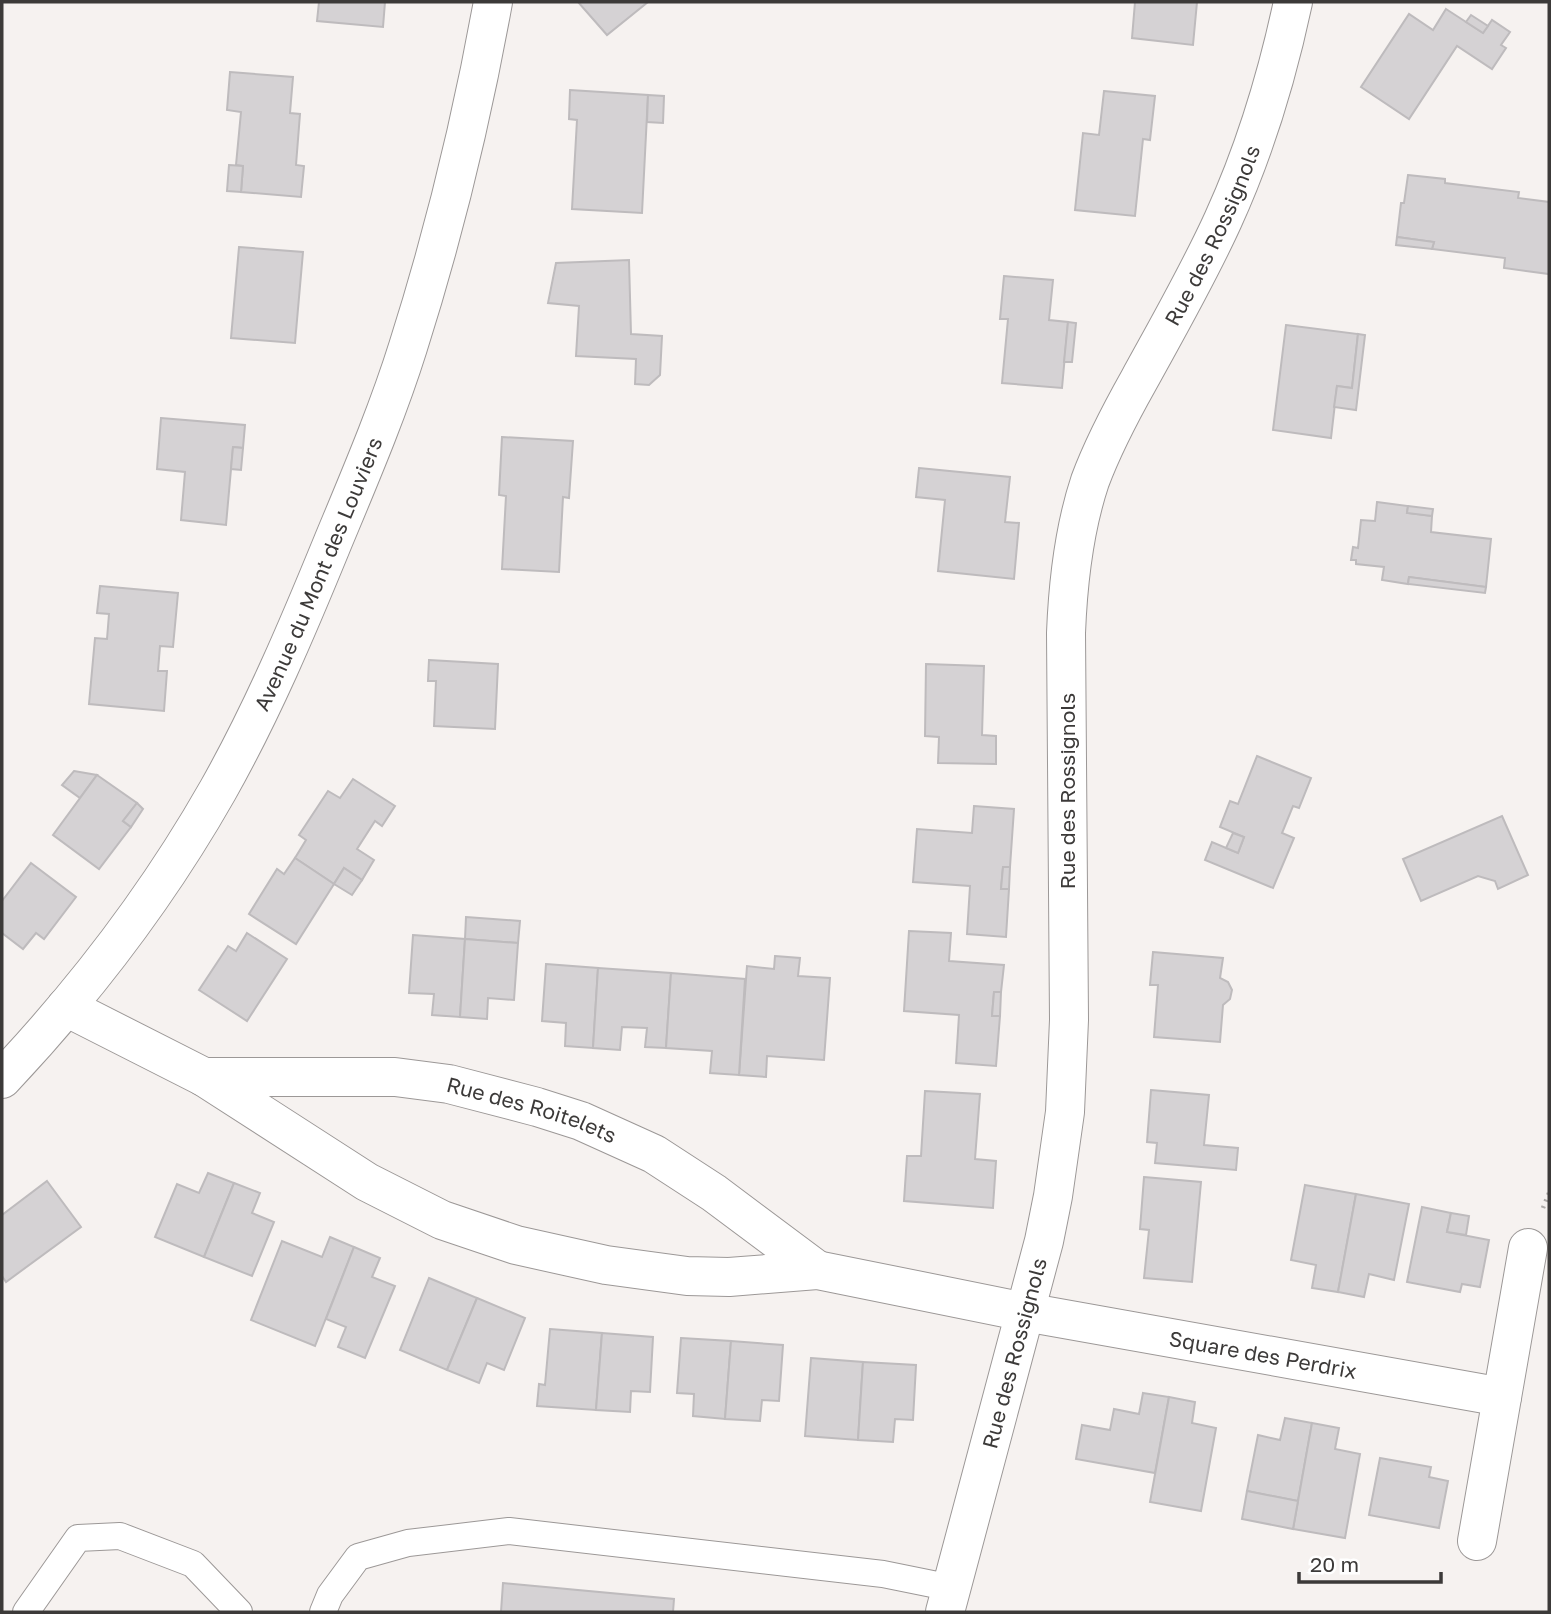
<svg xmlns="http://www.w3.org/2000/svg" width="1551" height="1614" viewBox="0 0 1551 1614" font-family="'Golos Text',sans-serif">
	<style>
		.building { fill: #d5d2d4; stroke: #bebbbd; stroke-width: 2 }
		.lines { fill: none; stroke-linecap: round; stroke-linejoin: round }
		.service-casing { stroke: #9c9897; stroke-width: 28 }
		.minor-casing { stroke: #9c9897; stroke-width: 40 }
		.path { stroke: #aeaba9; stroke-width: 4.5; stroke-dasharray: 2 5; stroke-linecap: butt }
		.service { stroke: #fff; stroke-width: 26 }
		.minor { stroke: #fff; stroke-width: 38 }
		.labels { text-anchor: middle; dominant-baseline: central; stroke-width: 6; stroke-linejoin: round; paint-order: stroke }
		.street-label { font-size: 21px; fill: #3c3a39; stroke: #fff }
	</style>
	<rect width="100%" height="100%" fill="#f6f2f0"/>
	<g class="building">
		<path d="M 319,2 L 385,2 L 383,27 L 317,21 Z"/>
		<path d="M 578,2 L 648,2 L 607,35 Z"/>
		<path d="M 1135,2 L 1197,2 L 1193,45 L 1132,38 Z"/>
		<path d="M 1446,9 L 1483,33 L 1492,20 L 1510,32 L 1501,45 L 1506,48 L 1492,69 L 1457,46 L 1409,119 L 1361,87 L 1409,14 L 1433,30 Z"/>
		<path d="M 1471,15 L 1488,26 L 1483,33 L 1466,22 Z"/>
		<path d="M 230,72 L 293,77 L 290,113 L 300,114 L 296,165 L 304,166 L 301,197 L 241,192 L 243,166 L 236,165 L 241,112 L 227,110 Z"/>
		<path d="M 570,90 L 648,95 L 642,213 L 572,209 L 577,120 L 569,119 Z"/>
		<path d="M 1104,91 L 1155,96 L 1150,140 L 1143,139 L 1135,216 L 1075,210 L 1083,133 L 1099,135 Z"/>
		<path d="M 648,95 L 664,96 L 663,123 L 647,122 Z"/>
		<path d="M 229,165 L 243,166 L 241,192 L 227,191 Z"/>
		<path d="M 1408,175 L 1445,179 L 1445,183 L 1519,192 L 1518,198 L 1549,202 L 1549,274 L 1504,268 L 1505,258 L 1432,249 L 1434,242 L 1397,237 L 1401,203 L 1404,203 Z"/>
		<path d="M 1397,237 L 1434,242 L 1432,249 L 1396,245 Z"/>
		<path d="M 239,247 L 303,252 L 295,343 L 231,338 Z"/>
		<path d="M 629,260 L 631,334 L 662,336 L 660,375 L 649,385 L 635,384 L 636,359 L 576,356 L 579,306 L 548,303 L 556,263 Z"/>
		<path d="M 1004,276 L 1053,280 L 1049,320 L 1068,322 L 1062,388 L 1002,383 L 1008,319 L 1000,319 Z"/>
		<path d="M 1068,322 L 1076,323 L 1072,362 L 1064,362 Z"/>
		<path d="M 1286,325 L 1358,334 L 1352,388 L 1337,386 L 1331,438 L 1273,430 Z"/>
		<path d="M 1358,334 L 1365,335 L 1356,410 L 1334,407 L 1337,386 L 1352,388 Z"/>
		<path d="M 161,418 L 245,425 L 243,448 L 233,447 L 226,525 L 181,520 L 185,472 L 157,469 Z"/>
		<path d="M 502,437 L 573,441 L 569,498 L 563,497 L 559,572 L 502,569 L 506,496 L 499,495 Z"/>
		<path d="M 233,447 L 243,448 L 241,470 L 231,469 Z"/>
		<path d="M 919,468 L 1010,477 L 1005,522 L 1019,523 L 1014,579 L 938,571 L 945,500 L 916,497 Z"/>
		<path d="M 1377,502 L 1408,506 L 1407,513 L 1432,516 L 1431,532 L 1491,539 L 1486,587 L 1409,577 L 1408,584 L 1382,580 L 1384,567 L 1356,564 L 1356,560 L 1351,560 L 1353,547 L 1358,548 L 1361,520 L 1375,521 Z"/>
		<path d="M 1408,506 L 1433,509 L 1432,516 L 1407,513 Z"/>
		<path d="M 1409,577 L 1486,587 L 1485,593 L 1408,584 Z"/>
		<path d="M 100,586 L 178,593 L 173,647 L 160,646 L 158,671 L 167,671 L 164,711 L 89,704 L 95,638 L 107,639 L 109,614 L 97,613 Z"/>
		<path d="M 429,660 L 498,664 L 495,729 L 434,726 L 436,681 L 428,681 Z"/>
		<path d="M 926,664 L 984,666 L 982,735 L 996,736 L 996,764 L 938,763 L 939,737 L 925,736 Z"/>
		<path d="M 1257,756 L 1311,778 L 1299,808 L 1293,806 L 1282,833 L 1294,838 L 1273,888 L 1205,860 L 1212,842 L 1238,853 L 1244,837 L 1220,827 L 1230,801 L 1238,804 Z"/>
		<path d="M 74,771 L 97,775 L 80,798 L 62,785 Z"/>
		<path d="M 97,775 L 137,803 L 123,821 L 131,827 L 99,869 L 53,835 Z"/>
		<path d="M 353,779 L 395,806 L 382,826 L 375,821 L 357,849 L 374,860 L 362,880 L 344,868 L 334,884 L 295,858 L 306,840 L 299,835 L 328,791 L 340,798 Z"/>
		<path d="M 137,803 L 143,809 L 131,827 L 123,821 Z"/>
		<path d="M 974,806 L 1014,809 L 1010,867 L 1003,867 L 1001,889 L 1009,889 L 1006,937 L 967,934 L 970,886 L 913,882 L 917,829 L 972,833 Z"/>
		<path d="M 1502,816 L 1528,875 L 1498,889 L 1495,881 L 1478,876 L 1421,901 L 1403,859 Z"/>
		<path d="M 1233,833 L 1244,837 L 1238,853 L 1226,848 Z"/>
		<path d="M 295,858 L 334,884 L 296,944 L 249,914 L 277,869 L 284,874 Z"/>
		<path d="M 31,863 L 76,897 L 44,939 L 36,933 L 23,949 L 2,933 L 2,901 Z"/>
		<path d="M 1003,867 L 1010,867 L 1009,889 L 1001,889 Z"/>
		<path d="M 344,868 L 362,880 L 352,895 L 334,884 Z"/>
		<path d="M 466,917 L 520,921 L 518,943 L 465,939 Z"/>
		<path d="M 909,931 L 951,933 L 949,961 L 1004,965 L 1001,992 L 994,992 L 992,1016 L 1000,1016 L 996,1066 L 956,1063 L 959,1015 L 904,1011 Z"/>
		<path d="M 247,933 L 287,959 L 247,1021 L 199,990 L 228,946 L 236,951 Z"/>
		<path d="M 413,935 L 465,939 L 460,1017 L 432,1015 L 434,994 L 409,993 Z"/>
		<path d="M 465,939 L 518,943 L 514,1000 L 488,998 L 487,1019 L 460,1017 Z"/>
		<path d="M 1153,952 L 1223,958 L 1220,978 L 1228,982 L 1232,990 L 1230,999 L 1223,1005 L 1220,1042 L 1154,1037 L 1158,985 L 1150,985 Z"/>
		<path d="M 775,956 L 800,958 L 798,976 L 830,978 L 824,1060 L 767,1056 L 766,1077 L 739,1075 L 747,966 L 774,969 Z"/>
		<path d="M 546,964 L 598,968 L 593,1048 L 565,1046 L 566,1023 L 542,1021 Z"/>
		<path d="M 598,968 L 671,973 L 666,1048 L 645,1047 L 647,1028 L 622,1027 L 620,1050 L 593,1048 Z"/>
		<path d="M 671,973 L 745,979 L 739,1075 L 710,1073 L 712,1051 L 666,1048 Z"/>
		<path d="M 994,992 L 1001,992 L 1000,1016 L 992,1016 Z"/>
		<path d="M 1151,1090 L 1209,1095 L 1204,1145 L 1238,1148 L 1236,1170 L 1155,1163 L 1157,1143 L 1147,1142 Z"/>
		<path d="M 925,1091 L 980,1094 L 975,1159 L 996,1161 L 993,1208 L 904,1201 L 907,1156 L 921,1156 Z"/>
		<path d="M 208,1173 L 234,1183 L 204,1257 L 155,1237 L 177,1184 L 199,1193 Z"/>
		<path d="M 1144,1177 L 1201,1182 L 1192,1282 L 1144,1278 L 1149,1230 L 1140,1229 Z"/>
		<path d="M 47,1181 L 81,1227 L 6,1282 L 2,1276 L 2,1215 Z"/>
		<path d="M 234,1183 L 260,1193 L 252,1213 L 274,1222 L 252,1276 L 204,1257 Z"/>
		<path d="M 1305,1185 L 1356,1194 L 1338,1292 L 1312,1288 L 1316,1265 L 1291,1260 Z"/>
		<path d="M 1356,1194 L 1409,1204 L 1394,1280 L 1369,1274 L 1364,1297 L 1338,1292 Z"/>
		<path d="M 1422,1207 L 1451,1213 L 1447,1232 L 1489,1240 L 1480,1287 L 1462,1284 L 1460,1292 L 1407,1282 Z"/>
		<path d="M 1451,1213 L 1469,1216 L 1466,1235 L 1447,1232 Z"/>
		<path d="M 330,1237 L 354,1247 L 315,1346 L 251,1320 L 282,1241 L 322,1257 Z"/>
		<path d="M 354,1247 L 380,1258 L 372,1277 L 395,1286 L 365,1358 L 338,1347 L 346,1327 L 326,1319 Z"/>
		<path d="M 429,1278 L 477,1298 L 447,1370 L 400,1350 Z"/>
		<path d="M 477,1298 L 525,1318 L 504,1370 L 487,1363 L 479,1383 L 447,1370 Z"/>
		<path d="M 550,1329 L 602,1333 L 596,1410 L 537,1406 L 539,1384 L 545,1385 Z"/>
		<path d="M 602,1333 L 653,1337 L 650,1392 L 631,1391 L 630,1412 L 596,1410 Z"/>
		<path d="M 681,1338 L 731,1341 L 725,1419 L 693,1416 L 694,1394 L 677,1393 Z"/>
		<path d="M 731,1341 L 783,1345 L 779,1401 L 762,1400 L 760,1421 L 725,1419 Z"/>
		<path d="M 811,1358 L 863,1362 L 858,1440 L 805,1436 Z"/>
		<path d="M 863,1362 L 916,1365 L 913,1420 L 895,1419 L 893,1442 L 858,1440 Z"/>
		<path d="M 1143,1393 L 1169,1397 L 1155,1473 L 1076,1459 L 1082,1425 L 1110,1430 L 1114,1409 L 1139,1414 Z"/>
		<path d="M 1169,1397 L 1195,1402 L 1192,1423 L 1216,1428 L 1201,1511 L 1150,1502 Z"/>
		<path d="M 1285,1418 L 1312,1423 L 1298,1501 L 1247,1491 L 1258,1435 L 1280,1440 Z"/>
		<path d="M 1312,1423 L 1339,1428 L 1335,1449 L 1360,1454 L 1345,1538 L 1293,1529 Z"/>
		<path d="M 1380,1458 L 1431,1467 L 1429,1477 L 1448,1481 L 1439,1528 L 1369,1515 Z"/>
		<path d="M 1247,1491 L 1298,1501 L 1293,1529 L 1242,1519 Z"/>
		<path d="M 503,1583 L 674,1599 L 673,1612 L 501,1612 Z"/>
	</g>
	<g class="lines">
		<defs>
			<g id="service">
				<path d="M 26,1612 L 78,1538 L 120,1536 L 193,1564 L 239,1612"/>
				<path d="M 323,1612 L 330,1595 L 358,1557 L 408,1543 L 509,1531 L 883,1574 L 952,1588"/>
			</g>
			<g id="minor">
				<path id="s1" d="M 66,1007 L 204,1077 L 367,1182 L 442,1220 L 516,1245 L 606,1265 L 687,1276 L 729,1277 L 817,1270 L 1025,1312 L 1502,1397"/>
				<path id="s2" d="M 204,1077 L 395,1077 L 449,1084 L 537,1107 L 581,1121 L 654,1154 L 714,1193 L 817,1270"/>
				<path id="s3" d="M 2,1079 C 84,992 159,894 218,790 C 262,712 298,627 332,544 C 359,479 387,414 408,347 C 444,234 472,118 493,2"/>
				<path d="M 1477,1541 L 1528,1248"/>
				<path id="s4" d="M 945,1612 L 1044,1241 L 1053,1196 L 1065,1112 L 1069,1020 L 1066,633 C 1068,582 1074,529 1090,481 C 1103,446 1121,412 1139,380 C 1168,327 1198,275 1223,220 C 1255,150 1277,77 1293,2"/>
			</g>
		</defs>
		<use href="#service" class="service-casing"/>
		<use href="#minor" class="minor-casing"/>
		<path class="path" d="M 1543,1208 L 1549,1193"/>
		<use href="#service" class="service"/>
		<use href="#minor" class="minor"/>
	</g>
	<g class="labels">
		<g class="street-label">
			<text stroke="none"><textPath href="#s4" startOffset="1423">Rue des Rossignols</textPath></text>
			<text stroke="none"><textPath href="#s3" startOffset="600">Avenue du Mont des Louviers</textPath></text>
			<text transform="translate(1067 791) rotate(-90)">Rue des Rossignols</text>
			<text stroke="none"><textPath href="#s2" startOffset="332">Rue des Roitelets</textPath></text>
			<text stroke="none"><textPath href="#s4" startOffset="268">Rue des Rossignols</textPath></text>
			<text stroke="none"><textPath href="#s1" startOffset="1269">Square des Perdrix</textPath></text>
		</g>
	</g>
	<rect width="1551" height="1614" fill="none" stroke="#3c3a39" stroke-width="7"/>
	<path d="M1299 1572v10h142v-10" fill="none" stroke="#3c3a39" stroke-width="3.5"/>
	<text x="1310" y="1572" font-size="21" fill="#3c3a39" stroke="#ffffff" stroke-width="5" paint-order="stroke">20 m</text>
</svg>
